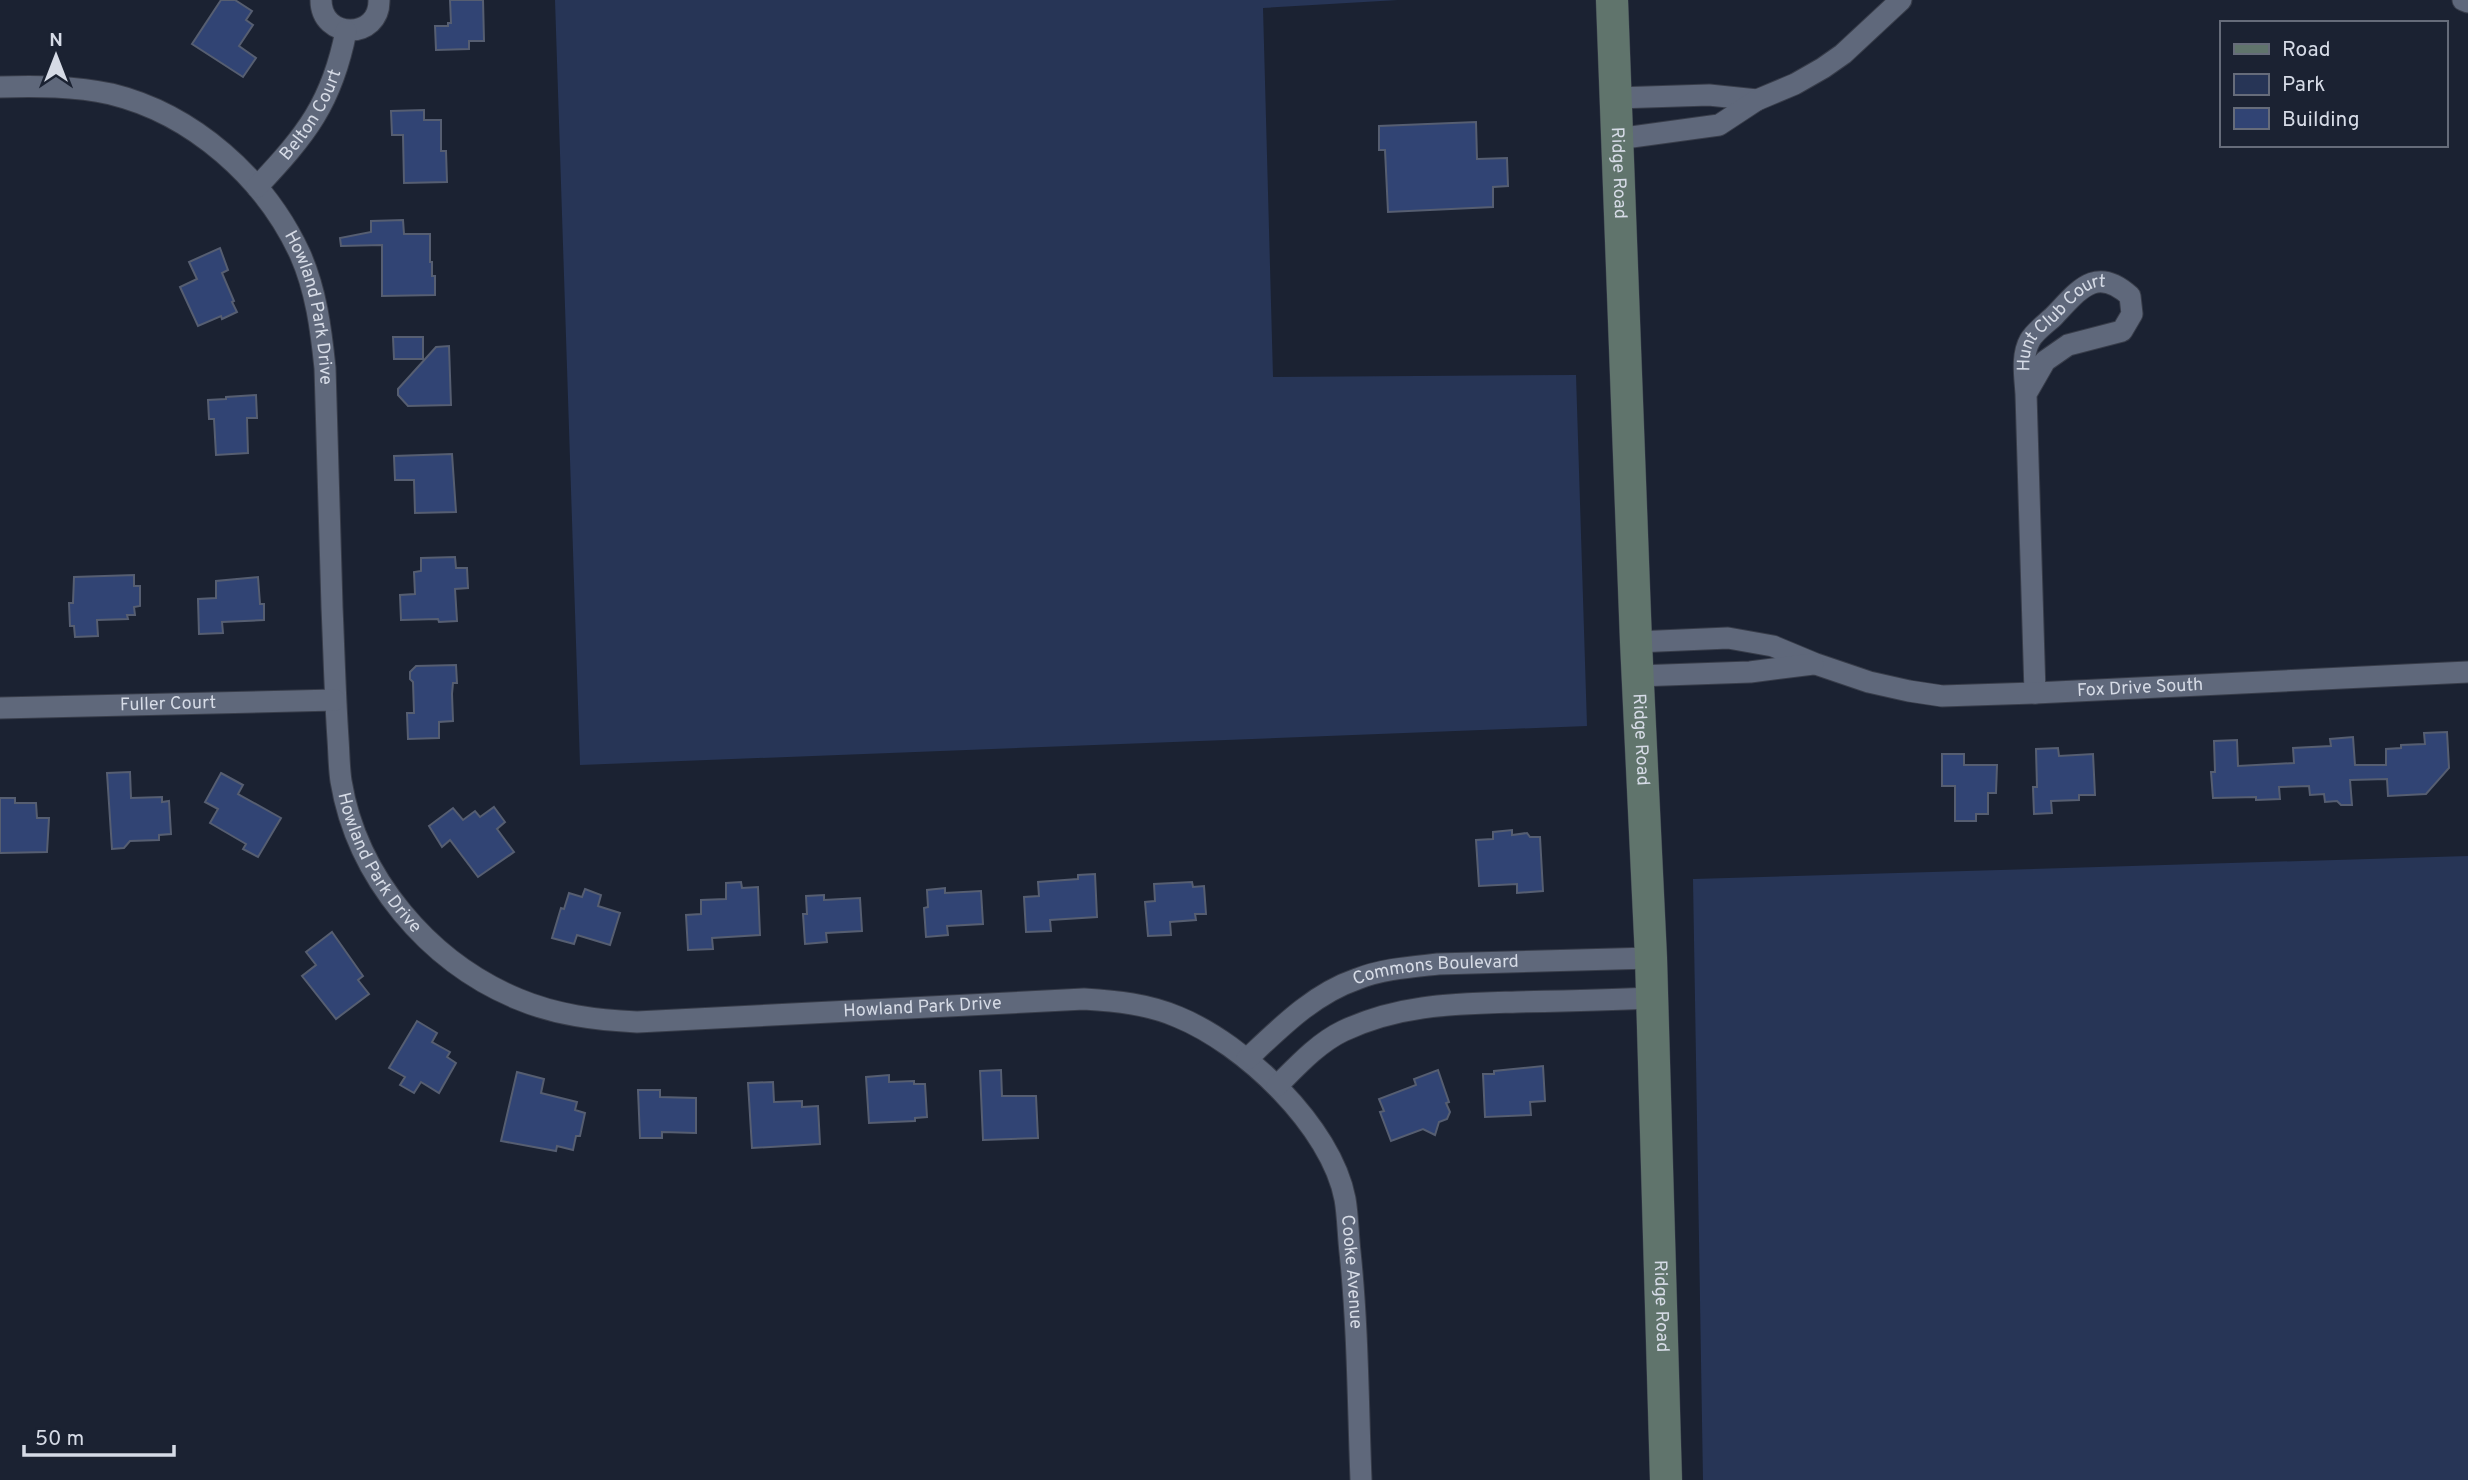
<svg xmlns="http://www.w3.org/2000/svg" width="2468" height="1480" viewBox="0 0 2468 1480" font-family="Overpass,sans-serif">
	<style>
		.green { fill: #273556 }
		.building { fill: #314474; stroke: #565e71; stroke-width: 2 }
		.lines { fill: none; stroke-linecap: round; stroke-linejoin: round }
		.street-casing { stroke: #383d4a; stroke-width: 23 }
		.secondary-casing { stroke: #383d4a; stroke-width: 33 }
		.street { stroke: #5f687b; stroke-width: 21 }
		.secondary { stroke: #60746c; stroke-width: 32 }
		.labels { text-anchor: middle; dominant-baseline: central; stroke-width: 7; stroke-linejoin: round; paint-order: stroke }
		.street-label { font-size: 18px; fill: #d6dbe6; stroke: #1b2232 }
	</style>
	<rect width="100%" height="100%" fill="#1b2232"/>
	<g class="green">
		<path d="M 555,0 L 1398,0 L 1263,8 L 1273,377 L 1576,375 L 1587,726 L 580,765 Z"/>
		<path d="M 2468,856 L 2468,1480 L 1703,1480 L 1693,879 Z"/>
	</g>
	<g class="building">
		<path d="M 221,0 L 235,0 L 252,11 L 246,20 L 253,25 L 239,46 L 256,58 L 243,77 L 192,44 Z"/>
		<path d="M 450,0 L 483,0 L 484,41 L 469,41 L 469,49 L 436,50 L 435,26 L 448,26 L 448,23 L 451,23 Z"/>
		<path d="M 424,110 L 424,120 L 441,120 L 441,151 L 446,151 L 447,182 L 404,183 L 403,135 L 392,135 L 391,111 Z"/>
		<path d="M 1476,122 L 1477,159 L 1507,158 L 1508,186 L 1493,187 L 1493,207 L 1388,212 L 1385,150 L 1379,150 L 1379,126 Z"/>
		<path d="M 403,220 L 404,234 L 430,234 L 430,262 L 432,262 L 432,276 L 435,276 L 435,295 L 382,296 L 382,245 L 341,246 L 340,238 L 371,232 L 371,221 Z"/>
		<path d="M 220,248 L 228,270 L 222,273 L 234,301 L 232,302 L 237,312 L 222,319 L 221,316 L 198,326 L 180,287 L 197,279 L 189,262 Z"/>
		<path d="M 393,337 L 423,337 L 423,359 L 394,359 Z"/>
		<path d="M 449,346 L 451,405 L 408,406 L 398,395 L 398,389 L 436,347 Z"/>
		<path d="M 256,395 L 257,418 L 247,418 L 248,453 L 216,455 L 214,419 L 209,419 L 208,400 L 226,399 L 226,397 Z"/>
		<path d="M 452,454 L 456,512 L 415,513 L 414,480 L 395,480 L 394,456 Z"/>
		<path d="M 455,557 L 456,568 L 467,568 L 468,588 L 455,589 L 457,621 L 439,622 L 438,619 L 401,620 L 400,595 L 415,594 L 414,572 L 421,571 L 421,558 Z"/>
		<path d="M 134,575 L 134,586 L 140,586 L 140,606 L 134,607 L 135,615 L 127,615 L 128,619 L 97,620 L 98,636 L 75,637 L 74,626 L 70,626 L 69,603 L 73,603 L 74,577 Z"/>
		<path d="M 258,577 L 260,604 L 264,604 L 264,620 L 222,622 L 223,633 L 199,634 L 198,599 L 216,598 L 216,581 Z"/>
		<path d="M 456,665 L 457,683 L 453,683 L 452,694 L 453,721 L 439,722 L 439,738 L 408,739 L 407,713 L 414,713 L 413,682 L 410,679 L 410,672 L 416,666 Z"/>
		<path d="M 2447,732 L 2449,768 L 2426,794 L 2388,796 L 2387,779 L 2350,780 L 2352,805 L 2341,805 L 2337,801 L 2325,802 L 2324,794 L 2310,795 L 2309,786 L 2279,787 L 2280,799 L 2256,800 L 2256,797 L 2213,798 L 2211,772 L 2215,772 L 2214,741 L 2237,740 L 2238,766 L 2294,763 L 2293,748 L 2331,746 L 2330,739 L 2353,737 L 2355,765 L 2386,765 L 2386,749 L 2401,748 L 2401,745 L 2425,744 L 2424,733 Z"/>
		<path d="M 2058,748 L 2059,756 L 2093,754 L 2095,795 L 2079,795 L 2079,800 L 2051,801 L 2052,813 L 2034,814 L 2033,787 L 2037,787 L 2036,749 Z"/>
		<path d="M 1942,754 L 1964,754 L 1964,765 L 1997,765 L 1996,793 L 1988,793 L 1988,814 L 1976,814 L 1976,821 L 1955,821 L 1955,786 L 1942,786 Z"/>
		<path d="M 130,772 L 131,798 L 162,797 L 162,802 L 169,801 L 171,834 L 159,835 L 159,840 L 130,841 L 124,848 L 112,849 L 107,773 Z"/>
		<path d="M 221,773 L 243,785 L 238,794 L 281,818 L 258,857 L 243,849 L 246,844 L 210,823 L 218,809 L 205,802 Z"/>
		<path d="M 0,798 L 15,798 L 15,803 L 36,803 L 37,818 L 49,818 L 47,852 L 0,853 Z"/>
		<path d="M 494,807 L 505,822 L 497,829 L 514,852 L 478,877 L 450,840 L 442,847 L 429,826 L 453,808 L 463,820 L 475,811 L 480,817 Z"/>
		<path d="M 1512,830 L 1512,835 L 1527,833 L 1530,837 L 1540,837 L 1543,891 L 1517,893 L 1517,884 L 1479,886 L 1476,840 L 1493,839 L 1493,832 Z"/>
		<path d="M 1095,874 L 1097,917 L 1050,920 L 1051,931 L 1026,932 L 1024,897 L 1039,896 L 1038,882 L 1078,879 L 1078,875 Z"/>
		<path d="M 741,882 L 742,888 L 758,887 L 760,935 L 712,938 L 713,949 L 688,950 L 686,915 L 701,914 L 701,900 L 726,899 L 726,883 Z"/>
		<path d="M 1192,882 L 1193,887 L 1204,886 L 1206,914 L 1195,914 L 1196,920 L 1170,922 L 1171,935 L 1148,936 L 1145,902 L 1155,901 L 1154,884 Z"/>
		<path d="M 945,888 L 945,893 L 981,891 L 983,924 L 947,926 L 948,935 L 926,937 L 924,908 L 928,907 L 927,890 Z"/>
		<path d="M 585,889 L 601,895 L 598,906 L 620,913 L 610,945 L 577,935 L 574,944 L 552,938 L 561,908 L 564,909 L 569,893 L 582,897 Z"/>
		<path d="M 824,895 L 824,900 L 860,898 L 862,931 L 826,933 L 827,942 L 805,944 L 803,914 L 807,914 L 806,896 Z"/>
		<path d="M 332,932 L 363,976 L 358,980 L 369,994 L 336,1019 L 302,976 L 316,965 L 306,952 Z"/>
		<path d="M 417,1021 L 437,1033 L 432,1042 L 450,1052 L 447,1057 L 456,1063 L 439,1093 L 421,1082 L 414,1093 L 400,1085 L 405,1077 L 389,1068 Z"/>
		<path d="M 1543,1066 L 1545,1101 L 1530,1102 L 1531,1115 L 1485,1117 L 1483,1074 L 1494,1074 L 1494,1071 Z"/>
		<path d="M 1001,1070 L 1002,1096 L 1036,1096 L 1038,1138 L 983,1140 L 980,1071 Z"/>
		<path d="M 1438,1070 L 1449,1102 L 1446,1103 L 1450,1112 L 1447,1119 L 1439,1122 L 1435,1135 L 1423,1129 L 1391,1141 L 1380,1112 L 1384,1111 L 1379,1099 L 1416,1085 L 1414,1079 Z"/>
		<path d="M 517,1072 L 544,1079 L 541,1093 L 577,1102 L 575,1110 L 585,1113 L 580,1136 L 576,1136 L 573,1150 L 557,1146 L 556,1151 L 501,1141 Z"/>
		<path d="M 889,1075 L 889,1082 L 914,1081 L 914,1084 L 925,1084 L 927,1117 L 915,1118 L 915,1121 L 869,1123 L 866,1077 Z"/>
		<path d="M 773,1082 L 774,1102 L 802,1101 L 802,1107 L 818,1106 L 820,1144 L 752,1148 L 748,1083 Z"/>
		<path d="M 638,1090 L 660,1090 L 660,1097 L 696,1098 L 696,1133 L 662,1132 L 662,1138 L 640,1138 Z"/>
	</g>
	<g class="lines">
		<defs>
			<g id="street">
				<path d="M 321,0 C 321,40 380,40 379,0"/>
				<path d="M 2463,0 L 2468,2"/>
				<path id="s1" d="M 0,87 C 37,86 74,86 111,94 C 193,114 265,178 300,254 C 316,290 321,329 325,368 C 327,447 330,527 332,607 C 334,651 335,695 338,739 C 339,753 339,768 341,781 C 357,878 429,962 518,999 C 556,1015 596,1020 637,1022 L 1084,999 C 1116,1001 1148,1004 1178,1017 C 1244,1044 1331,1126 1345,1199 C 1348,1216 1348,1235 1350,1252 C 1358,1328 1358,1404 1361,1480"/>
				<path d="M 1616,98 L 1709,95 L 1757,100"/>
				<path d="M 1617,139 L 1719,125 L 1757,100 L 1795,84 L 1823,68 L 1843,54 L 1901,0"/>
				<path id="s2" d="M 257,187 C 306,135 332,103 346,31"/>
				<path id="s3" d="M 2026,394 C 2025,377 2021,356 2030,340 C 2035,331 2047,323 2054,316 C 2079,290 2096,265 2130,296 L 2132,314 L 2122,331 L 2068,345 L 2045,361 L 2026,394 L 2035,693"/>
				<path id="s4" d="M 1636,642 L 1728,638 L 1773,646 L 1816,664 L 1869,682 L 1909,691 L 1942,696 L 2035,693 L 2468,672"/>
				<path d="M 1637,676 L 1750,672 L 1813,664"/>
				<path id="s5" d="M 0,708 L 335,700"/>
				<path id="s6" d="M 1247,1059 C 1280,1028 1313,994 1357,979 C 1382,969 1411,967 1438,964 L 1651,958"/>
				<path d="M 1277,1086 C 1297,1066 1318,1043 1343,1031 C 1400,1004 1455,1004 1517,1002 C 1562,1001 1606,1000 1651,998"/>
			</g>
			<g id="secondary">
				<path id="s7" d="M 1612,0 L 1636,642 L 1651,958 L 1666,1480"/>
			</g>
		</defs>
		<use href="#street" class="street-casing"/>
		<use href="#secondary" class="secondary-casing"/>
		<use href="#street" class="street"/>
		<use href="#secondary" class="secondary"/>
	</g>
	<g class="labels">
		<g class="street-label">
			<text stroke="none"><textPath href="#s2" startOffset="91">Belton Court</textPath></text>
			<text stroke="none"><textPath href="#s7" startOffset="173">Ridge Road</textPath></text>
			<text stroke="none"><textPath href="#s1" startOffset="422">Howland Park Drive</textPath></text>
			<text stroke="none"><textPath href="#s3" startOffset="88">Hunt Club Court</textPath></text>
			<text stroke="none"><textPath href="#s4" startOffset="513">Fox Drive South</textPath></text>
			<text stroke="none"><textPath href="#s5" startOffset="168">Fuller Court</textPath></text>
			<text stroke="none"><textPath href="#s7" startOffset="740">Ridge Road</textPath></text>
			<text stroke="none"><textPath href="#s1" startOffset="989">Howland Park Drive</textPath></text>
			<text stroke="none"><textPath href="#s6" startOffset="217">Commons Boulevard</textPath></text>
			<text stroke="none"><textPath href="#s1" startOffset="1598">Howland Park Drive</textPath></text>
			<text stroke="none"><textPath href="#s1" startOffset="2184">Cooke Avenue</textPath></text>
			<text stroke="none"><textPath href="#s7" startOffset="1307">Ridge Road</textPath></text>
		</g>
	</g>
	<rect x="2220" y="21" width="228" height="126" fill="#1b2232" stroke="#666c7a" stroke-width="2"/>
	<rect x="2234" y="44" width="35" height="10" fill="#60746c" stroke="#666c7a" stroke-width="2"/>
	<text x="2282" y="56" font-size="21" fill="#d6dbe6">Road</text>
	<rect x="2234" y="74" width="35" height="21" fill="#273556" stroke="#666c7a" stroke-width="2"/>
	<text x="2282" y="91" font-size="21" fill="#d6dbe6">Park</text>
	<rect x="2234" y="108" width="35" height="21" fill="#314474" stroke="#666c7a" stroke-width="2"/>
	<text x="2282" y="126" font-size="21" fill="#d6dbe6">Building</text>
	<g transform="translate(56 56)" stroke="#1b2232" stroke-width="5" paint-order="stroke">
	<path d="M0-5L12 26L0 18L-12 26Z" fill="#d6dbe6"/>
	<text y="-10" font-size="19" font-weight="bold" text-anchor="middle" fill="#d6dbe6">N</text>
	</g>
	<path d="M24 1445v10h150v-10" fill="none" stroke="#d6dbe6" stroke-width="3.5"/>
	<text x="35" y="1445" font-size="21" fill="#d6dbe6" stroke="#1b2232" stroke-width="5" paint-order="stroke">50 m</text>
</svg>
